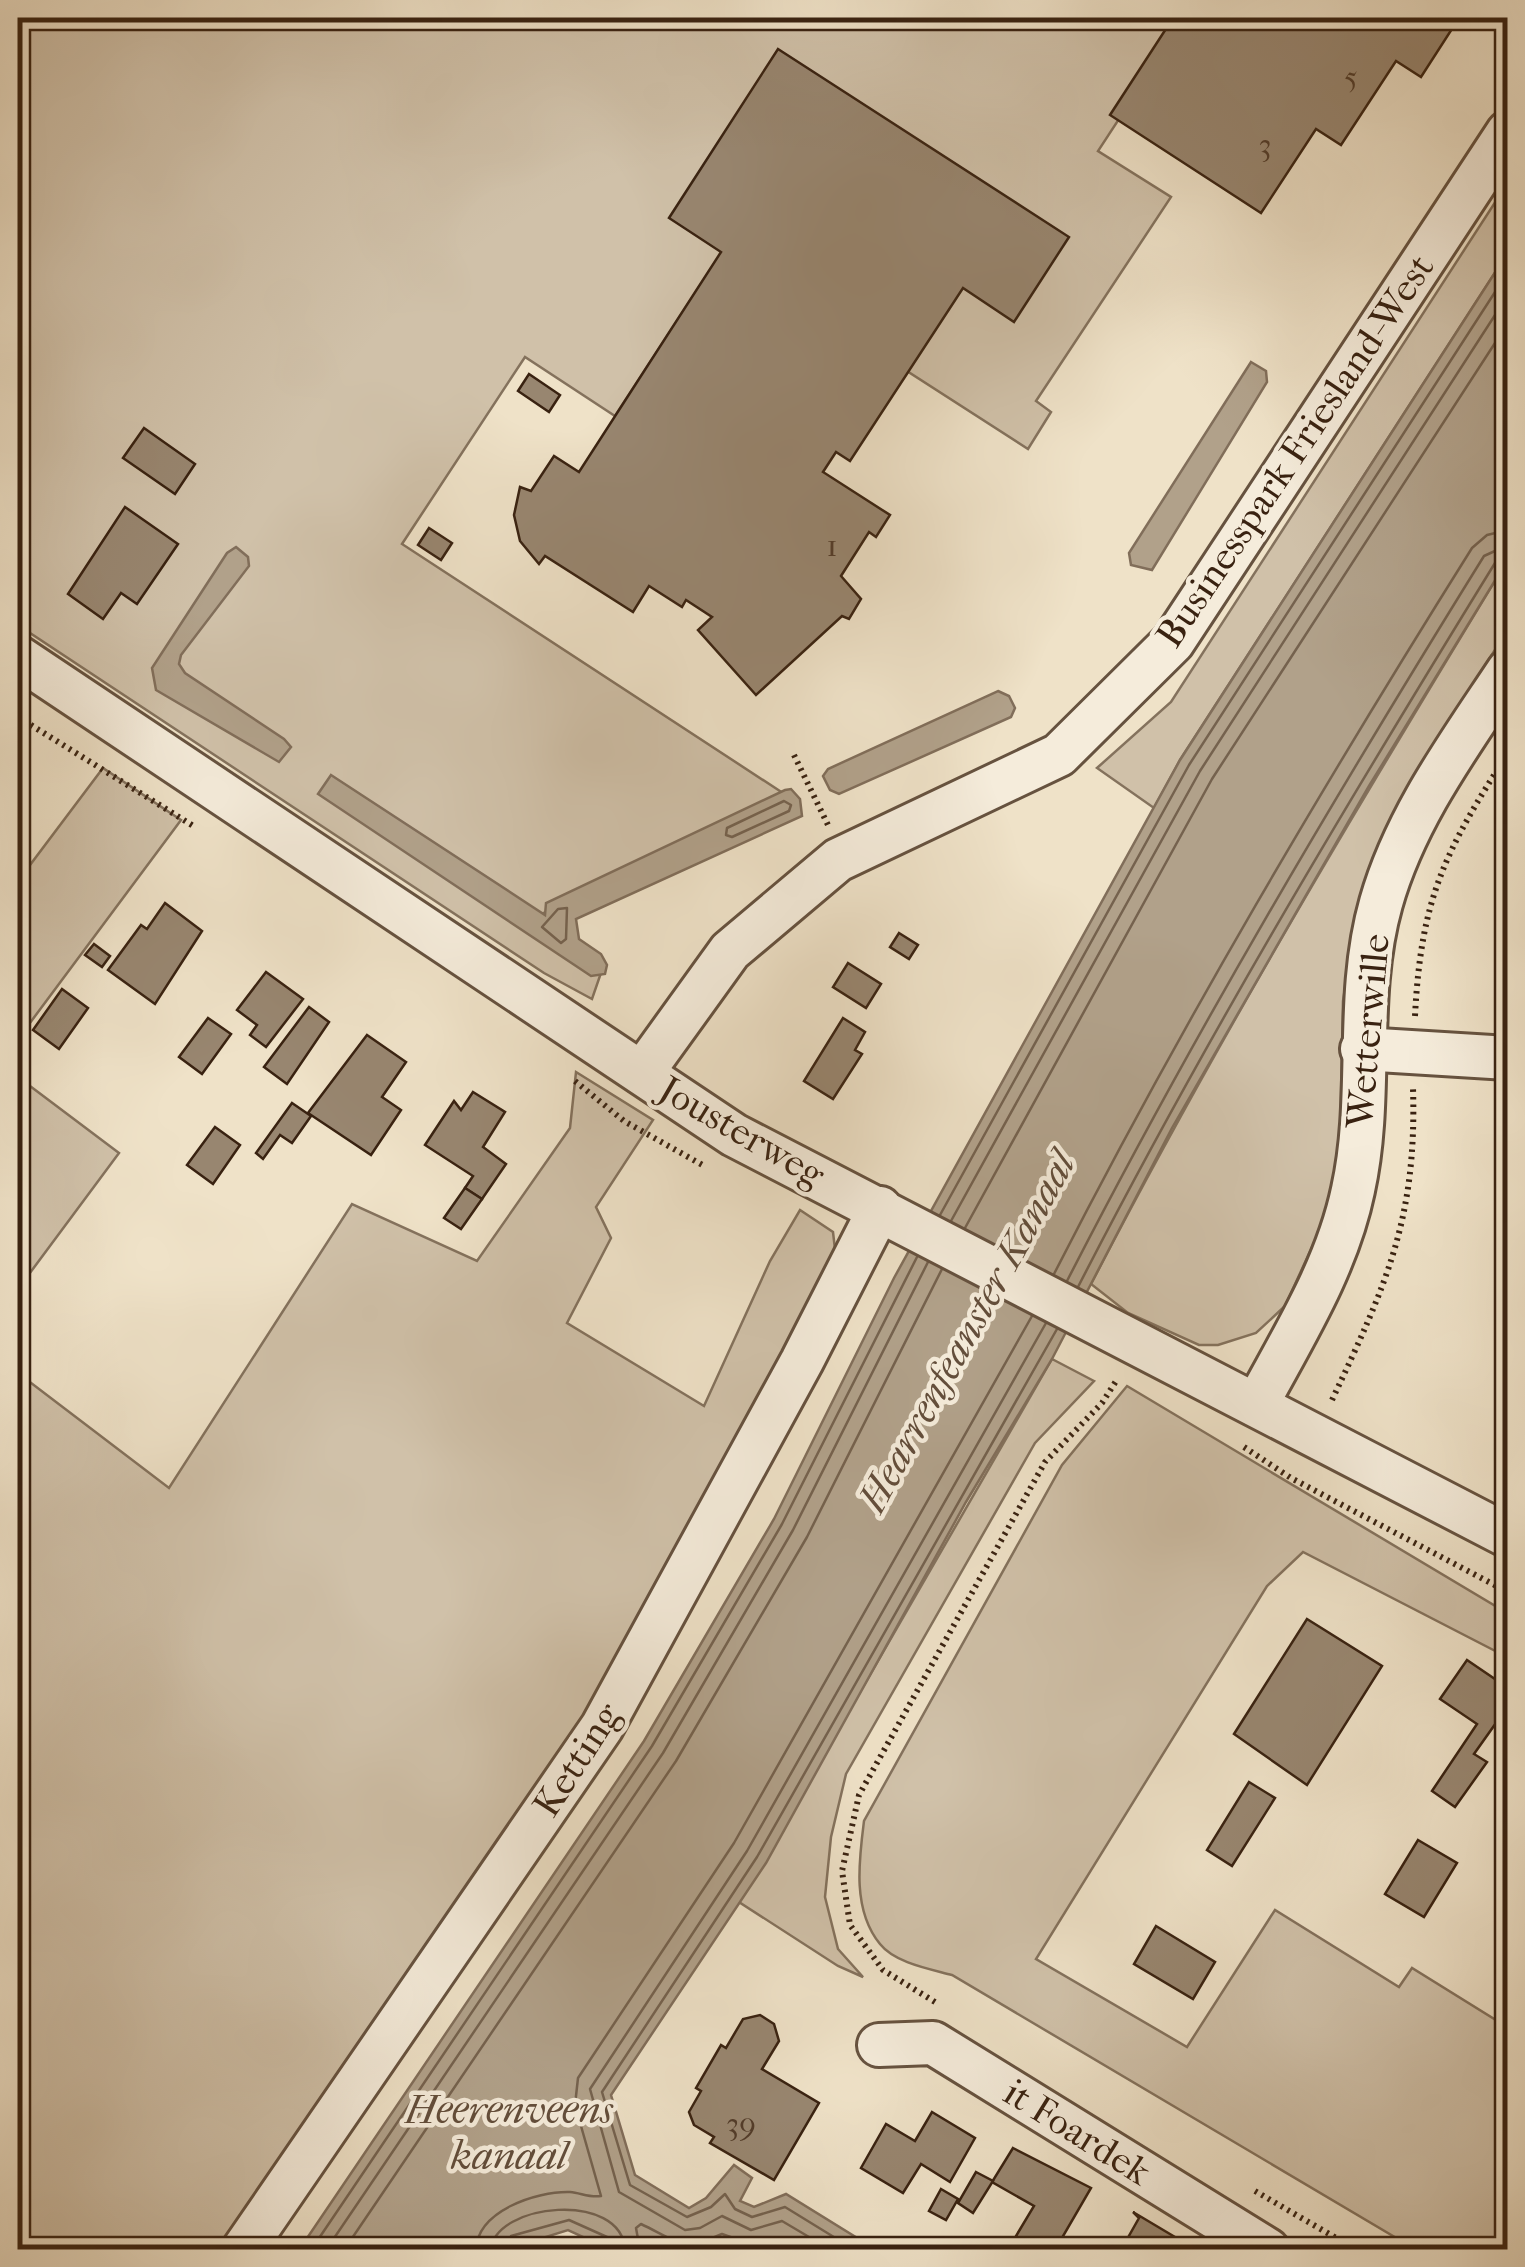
<svg xmlns="http://www.w3.org/2000/svg" width="1525" height="2267" viewBox="0 0 1525 2267" font-family="'IM FELL French Canon',serif">
	<style>
		.green { fill: #d0c1a9; stroke: #84725d; stroke-width: 2.5 }
		.water { fill: #b1a18a; stroke: #816e5a; stroke-width: 2.5 }
		.lines { fill: none; stroke-linecap: round; stroke-linejoin: round }
		.shore { stroke: #75624e; stroke-width: 2.5 }
		.building { fill: #988670; stroke: #392211; stroke-width: 2.5 }
		.minor-casing { stroke: #66523f; stroke-width: 48 }
		.path { stroke: #392211; stroke-width: 6; stroke-dasharray: 2.5 5; stroke-linecap: butt }
		.minor { stroke: #f5ecdb; stroke-width: 42 }
		.labels { text-anchor: middle; dominant-baseline: central; stroke-width: 9; stroke-linejoin: round; paint-order: stroke }
		.number-label { font-size: 32px; fill: #513b29 }
		.street-label { font-size: 38px; fill: #392211; stroke: #f5ecdb }
		.water-label { font-size: 40px; font-style: italic; fill: #634e3b; stroke: #f5ecdb }
	</style>
	<rect width="100%" height="100%" fill="#efe2c8"/>
	<filter id="stains"><feTurbulence type="fractalNoise" baseFrequency=".002" numOctaves="4"/><feColorMatrix values="0 0 0 0 .2 0 0 0 0 .09 0 0 0 0 .02 0 0 0 .5 -.17"/></filter>
	<radialGradient id="worn" r=".72"><stop offset=".6" stop-color="#630" stop-opacity="0"/><stop offset="1" stop-color="#630" stop-opacity=".3"/></radialGradient>
	<g class="green">
		<path d="M 18,18 L 1185,18 L 1098,151 L 1171,197 L 1036,401 L 1051,412 L 1028,449 L 722,252 L 615,416 L 525,357 L 402,544 L 789,797 L 529,920 L 602,970 L 592,999 L 544,973 L 18,625 L 18,321 L 28,305 L 18,298 Z"/>
		<path d="M 1507,184 L 1507,254 L 1180,760 L 1154,808 L 1097,768 L 1171,702 Z"/>
		<path d="M 1507,561 L 1507,631 L 1440,736 L 1356,917 L 1343,1001 L 1340,1137 L 1330,1208 L 1285,1306 L 1256,1333 L 1218,1345 L 1199,1345 L 1128,1313 L 1091,1284 C 1219,1037 1362,799 1507,561 Z"/>
		<path d="M 103,768 L 181,820 L 18,1039 L 18,881 Z"/>
		<path d="M 576,1072 L 653,1120 L 596,1207 L 611,1238 L 567,1323 L 704,1406 L 770,1261 L 800,1210 L 833,1232 L 836,1258 L 573,1737 L 232,2249 L 18,2249 L 18,1373 L 169,1488 L 352,1204 L 477,1261 L 570,1128 Z"/>
		<path d="M 18,1077 L 119,1153 L 18,1289 Z"/>
		<path d="M 1052,1359 L 1094,1381 L 1035,1443 L 846,1774 L 831,1837 L 825,1897 L 838,1949 L 863,1977 L 838,1966 L 739,1902 Z"/>
		<path d="M 1127,1386 L 1507,1613 L 1507,1657 L 1303,1552 L 1267,1586 L 1036,1959 L 1187,2047 L 1275,1910 L 1399,1987 L 1412,1968 L 1507,2027 L 1507,2249 L 1415,2249 L 952,1975 C 930,1969 895,1963 880,1944 C 852,1910 859,1860 864,1821 L 1062,1465 Z"/>
	</g>
	<g class="water">
		<path d="M 1507,254 L 1507,561 L 1369,786 L 1172,1128 L 1052,1359 L 966,1502 L 766,1863 L 611,2095 L 635,2175 L 689,2208 L 706,2198 L 734,2165 L 752,2178 L 740,2201 L 754,2207 L 786,2194 L 875,2249 L 609,2249 L 568,2230 L 507,2249 L 299,2250 L 644,1741 L 774,1519 L 894,1278 L 1180,760 Z"/>
		<path d="M 1251,362 L 1266,371 L 1267,382 L 1152,570 L 1131,565 L 1129,553 Z"/>
		<path d="M 236,547 L 248,557 L 249,566 L 181,655 L 179,664 L 185,673 L 284,739 L 291,747 L 279,762 L 156,690 L 152,668 L 227,553 Z"/>
		<path d="M 998,691 L 1009,696 L 1015,708 L 1011,717 L 839,794 L 830,790 L 823,776 L 828,769 Z"/>
		<path d="M 331,775 L 545,915 L 546,903 L 785,790 L 791,789 L 800,799 L 802,816 L 576,919 L 579,939 L 601,954 L 607,965 L 605,974 L 591,976 L 318,794 Z"/>
	</g>
	<g class="lines">
		<g class="shore">
			<path d="M 784,801 L 791,805 L 789,811 L 732,837 L 726,835 L 727,828 Z"/>
			<path d="M 567,908 L 566,939 L 561,943 L 542,927 L 558,909 Z"/>
			<path d="M 940,1215 L 1189,765 L 1508,272"/>
			<path d="M 951,1221 L 1200,771 L 1508,295"/>
			<path d="M 965,1228 L 1212,779 L 1508,323"/>
			<path d="M 1054,1274 C 1181,1025 1324,784 1472,548 L 1487,535 L 1508,530"/>
			<path d="M 1067,1281 C 1194,1033 1337,793 1484,556 L 1508,545"/>
			<path d="M 1078,1287 C 1205,1039 1349,800 1495,563 L 1508,558"/>
			<path d="M 311,2250 L 652,1746 L 782,1524 L 917,1257"/>
			<path d="M 326,2250 L 663,1753 L 793,1530 L 928,1262"/>
			<path d="M 344,2250 L 676,1761 L 807,1537 L 942,1269"/>
			<path d="M 476,2250 C 477,2211 536,2191 570,2192 C 581,2193 590,2198 601,2196 L 575,2105 L 578,2078 L 734,1843 L 1032,1316"/>
			<path d="M 491,2250 C 494,2203 622,2190 625,2250"/>
			<path d="M 504,2250 L 511,2236 L 569,2220 L 607,2237 L 612,2250"/>
			<path d="M 640,2250 L 636,2228 L 641,2224 C 677,2241 682,2252 722,2234 L 753,2245 L 781,2238 L 801,2250"/>
			<path d="M 831,2250 L 782,2221 L 751,2230 L 722,2216 L 700,2228 L 685,2230 L 619,2192 L 590,2089 L 747,1851 L 1046,1323"/>
			<path d="M 855,2250 L 785,2207 L 752,2217 L 735,2209 L 725,2194 L 711,2207 L 687,2217 L 630,2185 L 602,2092 L 757,1857 L 1057,1329"/>
		</g>
	</g>
	<g class="building">
		<path d="M 1173,18 L 1459,18 L 1421,77 L 1396,61 L 1341,145 L 1316,129 L 1261,213 L 1110,115 Z"/>
		<path d="M 778,49 L 1069,237 L 1014,322 L 963,288 L 850,461 L 836,452 L 823,472 L 890,515 L 876,537 L 869,532 L 841,576 L 861,599 L 849,619 L 842,616 L 756,695 L 698,630 L 712,617 L 686,600 L 682,607 L 649,586 L 633,612 L 545,556 L 539,564 L 520,541 L 514,515 L 520,487 L 531,491 L 554,456 L 579,472 L 721,252 L 669,218 Z"/>
		<path d="M 529,374 L 560,395 L 549,412 L 518,391 Z"/>
		<path d="M 144,428 L 195,464 L 175,494 L 123,458 Z"/>
		<path d="M 125,507 L 178,544 L 137,604 L 121,593 L 103,619 L 68,594 Z"/>
		<path d="M 429,528 L 452,543 L 441,560 L 418,545 Z"/>
		<path d="M 165,903 L 202,931 L 155,1004 L 108,970 L 141,925 L 147,929 Z"/>
		<path d="M 899,933 L 918,945 L 909,959 L 890,947 Z"/>
		<path d="M 94,944 L 110,956 L 102,967 L 85,955 Z"/>
		<path d="M 848,963 L 881,984 L 866,1008 L 833,987 Z"/>
		<path d="M 266,972 L 303,999 L 266,1047 L 250,1035 L 257,1025 L 237,1010 Z"/>
		<path d="M 62,989 L 88,1008 L 59,1049 L 33,1030 Z"/>
		<path d="M 309,1007 L 329,1022 L 287,1084 L 264,1067 Z"/>
		<path d="M 208,1018 L 231,1034 L 202,1074 L 179,1057 Z"/>
		<path d="M 843,1018 L 865,1032 L 855,1050 L 862,1054 L 833,1099 L 804,1081 Z"/>
		<path d="M 367,1035 L 406,1062 L 382,1097 L 401,1110 L 371,1155 L 308,1113 Z"/>
		<path d="M 473,1092 L 505,1112 L 483,1147 L 506,1164 L 482,1199 L 465,1188 L 473,1176 L 425,1145 L 454,1101 L 461,1110 Z"/>
		<path d="M 292,1103 L 311,1116 L 292,1143 L 280,1135 L 263,1159 L 256,1153 Z"/>
		<path d="M 215,1127 L 240,1145 L 213,1184 L 187,1165 Z"/>
		<path d="M 465,1188 L 482,1199 L 461,1229 L 444,1218 Z"/>
		<path d="M 1307,1619 L 1382,1666 L 1307,1785 L 1234,1734 Z"/>
		<path d="M 1467,1660 L 1508,1688 L 1508,1706 L 1474,1754 L 1487,1762 L 1455,1807 L 1432,1791 L 1477,1724 L 1440,1699 Z"/>
		<path d="M 1249,1782 L 1275,1798 L 1232,1866 L 1207,1850 Z"/>
		<path d="M 1418,1840 L 1457,1863 L 1424,1917 L 1385,1894 Z"/>
		<path d="M 1156,1926 L 1215,1962 L 1193,1999 L 1134,1964 Z"/>
		<path d="M 760,2015 L 774,2024 L 779,2041 L 762,2069 L 819,2103 L 774,2180 L 710,2143 L 714,2137 L 694,2125 L 689,2112 L 701,2091 L 696,2088 L 721,2045 L 726,2048 L 743,2019 Z"/>
		<path d="M 932,2112 L 975,2138 L 950,2182 L 921,2164 L 903,2193 L 861,2168 L 886,2124 L 915,2141 Z"/>
		<path d="M 1013,2148 L 1091,2188 L 1055,2250 L 1039,2250 L 1016,2236 L 1034,2206 L 992,2182 Z"/>
		<path d="M 976,2172 L 993,2181 L 973,2213 L 958,2203 Z"/>
		<path d="M 941,2189 L 958,2199 L 946,2220 L 929,2211 Z"/>
		<path d="M 1133,2212 L 1190,2246 L 1188,2250 L 1121,2250 L 1139,2218 Z"/>
	</g>
	<g class="lines">
		<defs>
			<g id="minor">
				<path d="M 18,657 L 734,1135 L 1508,1536"/>
				<path d="M 1362,1049 L 1508,1058"/>
				<path d="M 642,1073 L 730,951 L 838,860 L 1059,755 L 1173,642 L 1508,132"/>
				<path d="M 1257,1404 C 1294,1335 1337,1267 1353,1190 C 1374,1095 1354,998 1381,903 C 1405,818 1459,745 1508,671"/>
				<path d="M 879,2045 L 933,2043 L 1268,2250"/>
				<path d="M 243,2250 L 602,1727 L 802,1361 L 880,1208"/>
			</g>
		</defs>
		<use href="#minor" class="minor-casing"/>
		<g class="path">
			<path d="M 18,717 L 195,827"/>
			<path d="M 794,755 L 828,825"/>
			<path d="M 1415,1016 C 1421,898 1445,851 1508,753"/>
			<path d="M 575,1081 L 624,1121 L 706,1167"/>
			<path d="M 1332,1400 C 1386,1285 1417,1219 1413,1088"/>
			<path d="M 1244,1447 L 1291,1478 L 1508,1592"/>
			<path d="M 935,2002 L 883,1970 L 850,1925 L 842,1871 L 859,1795 L 1045,1462 L 1102,1403 L 1118,1378"/>
			<path d="M 1255,2191 L 1357,2250"/>
		</g>
		<use href="#minor" class="minor"/>
	</g>
	<g class="labels">
		<g class="number-label">
			<text x="1351" y="76">5</text>
			<text x="1265" y="144">3</text>
			<text x="832" y="545">1</text>
			<text x="741" y="2123">39</text>
		</g>
		<g class="street-label">
			<text transform="translate(1295 451) rotate(-56)">Businesspark Friesland-West</text>
			<text transform="translate(1368 1031) rotate(-85)">Wetterwille</text>
			<text transform="translate(742 1132) rotate(30)">Jousterweg</text>
			<text transform="translate(577 1760) rotate(-57)">Ketting</text>
			<text transform="translate(1077 2132) rotate(32)">it Foardek</text>
		</g>
		<g class="water-label">
			<text transform="translate(967 1332) rotate(-61)">Hearrenfeanster Kanaal</text>
			<text x="509" y="2110">Heerenveens<tspan x="509" dy="46">kanaal</tspan></text>
		</g>
	</g>
	<rect width="1525" height="2267" fill="none" stroke="#efe2c8" stroke-width="60"/>
	<rect x="20" y="20" width="1485" height="2227" fill="none" stroke="#392211" stroke-width="5"/>
	<rect x="30" y="30" width="1465" height="2207" fill="none" stroke="#392211" stroke-width="2.5"/>
	<rect width="100%" height="100%" filter="url(#stains)"/>
	<rect width="100%" height="100%" fill="url(#worn)"/>
</svg>
